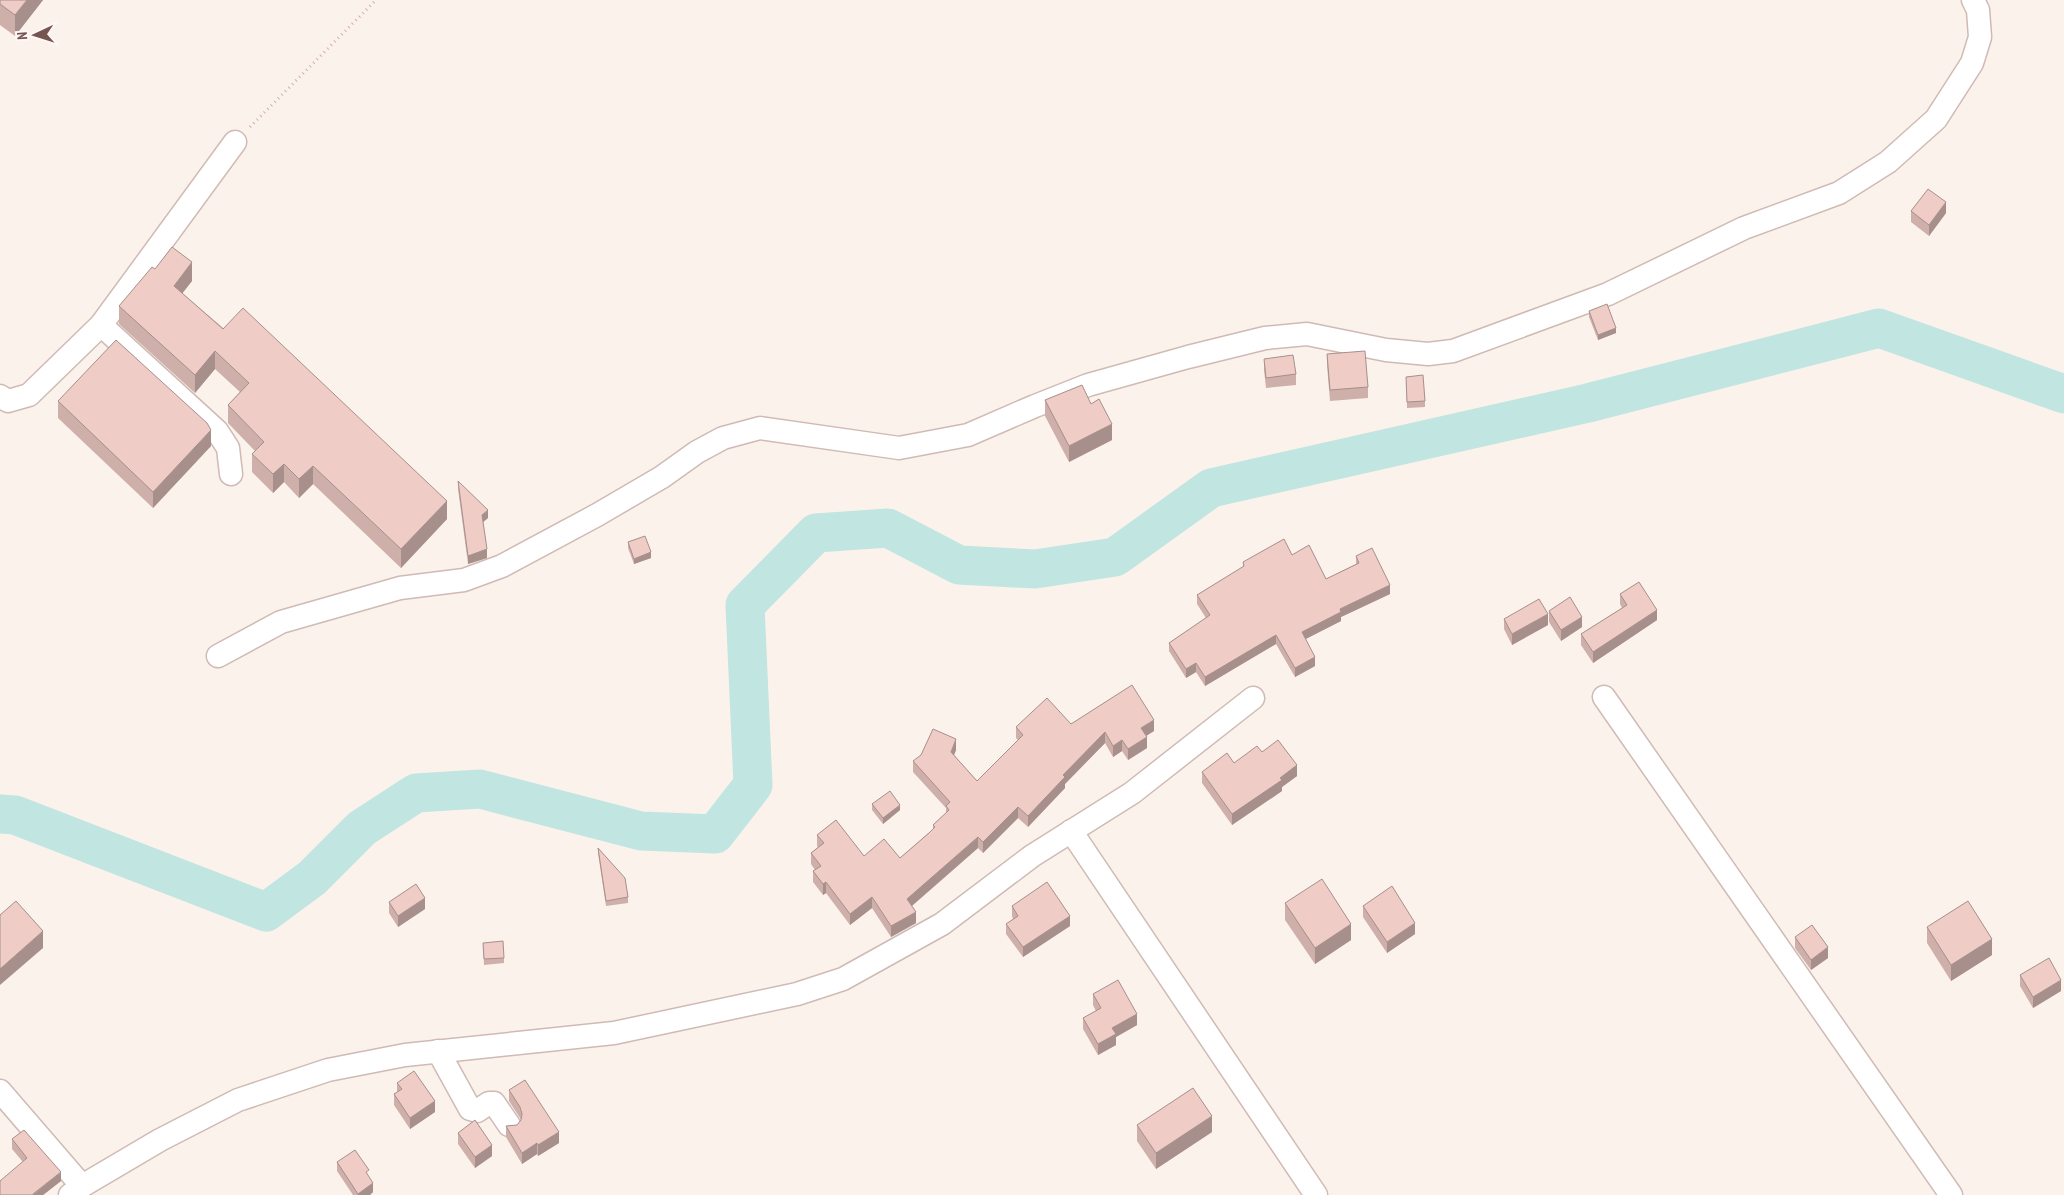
<svg xmlns="http://www.w3.org/2000/svg" width="2064" height="1195" viewBox="0 0 2064 1195" font-family="'PT Sans Narrow',sans-serif">
	<style>
		.lines { fill: none; stroke-linecap: round; stroke-linejoin: round }
		.river { stroke: #c1e5e1; stroke-width: 39 }
		.minor-casing { stroke: #d0bab4; stroke-width: 25 }
		.path { stroke: #d5aea8; stroke-width: 3; stroke-dasharray: 1 4; stroke-linecap: butt }
		.minor { stroke: #fff; stroke-width: 22 }
		.wall { fill: #ceafaa }
		.shaded-wall { fill: #a78f8b }
		.building { fill: #efccc6; stroke: #a78f8b }
	</style>
	<rect width="100%" height="100%" fill="#fcf2ec"/>
	<g class="lines">
		<path class="river" d="M 0,814 L 15,815 L 266,912 L 312,878 L 362,828 L 416,793 L 480,789 L 641,831 L 715,834 L 753,785 L 745,605 L 816,533 L 888,528 L 959,565 L 1035,569 L 1115,557 L 1211,488 L 1588,403 L 1879,328 L 2064,394"/>
		<defs>
			<g id="minor">
				<path d="M 101,325 L 217,431 L 228,448 L 231,474"/>
				<path d="M 0,396 L 8,401 L 29,395 L 101,325 L 235,142"/>
				<path d="M 218,656 L 281,622 L 400,588 L 464,580 L 502,566 L 597,515 L 662,477 L 697,452 L 723,438 L 760,428 L 899,448 L 968,435 L 1035,406 L 1088,385 L 1188,357 L 1265,338 L 1307,334 L 1386,350 L 1428,354 L 1453,351 L 1608,294 L 1744,228 L 1839,193 L 1888,162 L 1936,119 L 1972,63 L 1980,37 L 1978,10 L 1973,0"/>
				<path d="M 1604,697 L 1951,1195"/>
				<path d="M 1071,831 L 1316,1195"/>
				<path d="M 438,1051 L 470,1109 L 477,1111 L 489,1103 L 494,1103 L 509,1125"/>
				<path d="M 0,1091 L 82,1186"/>
				<path d="M 70,1195 L 82,1186 L 160,1140 L 238,1100 L 328,1070 L 405,1055 L 614,1033 L 797,994 L 843,979 L 942,924 L 1032,856 L 1132,793 L 1253,698"/>
			</g>
		</defs>
		<use href="#minor" class="minor-casing"/>
		<path class="path" d="M 250,127 L 376,0"/>
		<use href="#minor" class="minor"/>
	</g>
	<g class="wall">
		<path d="M 0,0 L 43,0 L 15,36 L 0,25 Z"/>
		<path d="M 1911,211 L 1946,213 L 1929,236 L 1911,222 Z"/>
		<path d="M 155,269 L 192,281 L 182,293 L 447,519 L 401,568 L 313,484 L 299,498 L 284,482 L 273,493 L 252,472 L 252,454 L 255,451 L 228,423 L 228,405 L 240,392 L 215,369 L 195,393 L 119,324 L 119,306 Z"/>
		<path d="M 1589,311 L 1616,333 L 1598,340 L 1589,317 Z"/>
		<path d="M 1327,354 L 1368,387 L 1368,398 L 1330,401 L 1327,365 Z"/>
		<path d="M 1264,359 L 1296,374 L 1296,385 L 1266,388 L 1264,370 Z"/>
		<path d="M 1406,377 L 1425,401 L 1425,407 L 1407,408 Z"/>
		<path d="M 1045,400 L 1091,404 L 1112,440 L 1069,462 L 1045,416 Z"/>
		<path d="M 58,401 L 211,446 L 153,508 L 58,418 Z"/>
		<path d="M 458,481 L 488,518 L 483,522 L 487,558 L 468,564 L 458,489 Z"/>
		<path d="M 628,542 L 651,558 L 634,564 L 628,548 Z"/>
		<path d="M 1292,555 L 1326,579 L 1356,564 L 1356,556 L 1390,594 L 1341,617 L 1341,621 L 1305,639 L 1315,666 L 1295,677 L 1276,644 L 1205,686 L 1196,672 L 1186,678 L 1169,651 L 1169,643 L 1206,618 L 1197,604 L 1197,595 L 1243,567 L 1243,562 Z"/>
		<path d="M 1620,594 L 1657,620 L 1593,663 L 1581,645 L 1581,634 L 1622,608 L 1620,604 Z"/>
		<path d="M 1549,611 L 1582,627 L 1561,641 L 1549,622 Z"/>
		<path d="M 1504,619 L 1548,625 L 1512,645 L 1504,629 Z"/>
		<path d="M 1071,724 L 1154,731 L 1146,736 L 1147,748 L 1128,760 L 1122,751 L 1113,757 L 1105,743 L 1065,784 L 1065,788 L 1028,827 L 1018,818 L 983,853 L 978,848 L 912,906 L 916,923 L 909,927 L 891,937 L 872,908 L 850,925 L 826,893 L 823,895 L 813,882 L 813,871 L 815,870 L 811,864 L 811,853 L 818,847 L 817,846 L 817,835 L 864,856 L 900,858 L 933,829 L 933,825 L 946,813 L 946,808 L 913,772 L 913,761 L 956,750 L 954,755 L 977,781 L 1018,740 L 1016,738 L 1016,727 Z"/>
		<path d="M 1262,752 L 1297,776 L 1282,787 L 1282,791 L 1232,825 L 1202,783 L 1202,772 L 1234,763 Z"/>
		<path d="M 872,804 L 900,810 L 883,824 L 872,810 Z"/>
		<path d="M 598,848 L 628,897 L 628,903 L 606,906 L 598,853 Z"/>
		<path d="M 389,902 L 425,909 L 398,927 L 389,913 Z"/>
		<path d="M 1285,903 L 1351,940 L 1315,964 L 1285,920 Z"/>
		<path d="M 1012,906 L 1070,926 L 1023,957 L 1006,934 L 1006,924 L 1013,919 L 1012,916 Z"/>
		<path d="M 1363,906 L 1415,934 L 1387,953 L 1363,917 Z"/>
		<path d="M 1927,927 L 1992,955 L 1951,981 L 1927,943 Z"/>
		<path d="M 1795,937 L 1828,958 L 1811,970 L 1795,948 Z"/>
		<path d="M 483,943 L 504,958 L 504,963 L 484,965 Z"/>
		<path d="M 2020,975 L 2061,991 L 2033,1008 L 2020,986 Z"/>
		<path d="M 1093,994 L 1137,1025 L 1116,1037 L 1116,1045 L 1098,1055 L 1083,1029 L 1083,1018 L 1096,1011 L 1093,1005 Z"/>
		<path d="M 397,1083 L 435,1112 L 410,1129 L 394,1105 L 394,1094 L 397,1092 Z"/>
		<path d="M 509,1090 L 559,1143 L 538,1156 L 537,1154 L 522,1164 L 506,1137 L 506,1126 L 517,1125 L 521,1120 L 520,1118 L 509,1101 Z"/>
		<path d="M 1137,1125 L 1212,1132 L 1156,1169 L 1137,1141 Z"/>
		<path d="M 458,1133 L 492,1156 L 475,1168 L 458,1144 Z"/>
		<path d="M 12,1139 L 61,1181 L 43,1195 L 0,1195 L 23,1162 L 12,1149 Z"/>
		<path d="M 337,1162 L 369,1177 L 373,1192 L 370,1195 L 353,1195 L 337,1171 Z"/>
	</g>
	<g class="shaded-wall">
		<path d="M 27,0 L 43,0 L 15,36 L 15,15 Z"/>
		<path d="M 1946,202 L 1946,213 L 1929,236 L 1929,225 Z"/>
		<path d="M 192,262 L 192,281 L 174,304 L 174,286 Z"/>
		<path d="M 1616,328 L 1616,333 L 1598,340 L 1598,335 Z"/>
		<path d="M 215,351 L 215,369 L 195,393 L 195,375 Z"/>
		<path d="M 1112,424 L 1112,440 L 1069,462 L 1069,446 Z"/>
		<path d="M 211,430 L 211,446 L 153,508 L 153,492 Z"/>
		<path d="M 284,464 L 284,482 L 273,493 L 273,474 Z"/>
		<path d="M 313,466 L 313,484 L 299,498 L 299,479 Z"/>
		<path d="M 447,501 L 447,519 L 401,568 L 401,549 Z"/>
		<path d="M 488,510 L 488,518 L 482,523 L 482,515 Z"/>
		<path d="M 487,549 L 487,558 L 468,564 L 468,556 Z"/>
		<path d="M 651,552 L 651,558 L 634,564 L 634,559 Z"/>
		<path d="M 1390,585 L 1390,594 L 1341,617 L 1341,621 L 1302,641 L 1302,632 L 1340,609 Z"/>
		<path d="M 1657,610 L 1657,620 L 1593,663 L 1593,652 Z"/>
		<path d="M 1548,614 L 1548,625 L 1512,645 L 1512,634 Z"/>
		<path d="M 1582,617 L 1582,627 L 1561,641 L 1561,630 Z"/>
		<path d="M 1276,635 L 1276,644 L 1205,686 L 1205,677 Z"/>
		<path d="M 1315,657 L 1315,666 L 1295,677 L 1295,668 Z"/>
		<path d="M 1196,663 L 1196,672 L 1186,678 L 1186,669 Z"/>
		<path d="M 1154,720 L 1154,731 L 1141,739 L 1141,728 Z"/>
		<path d="M 1105,732 L 1105,743 L 1065,784 L 1065,788 L 1028,827 L 1028,816 L 1063,775 Z"/>
		<path d="M 1147,737 L 1147,748 L 1128,760 L 1128,749 Z"/>
		<path d="M 956,739 L 956,750 L 951,763 L 951,752 Z"/>
		<path d="M 1122,740 L 1122,751 L 1113,757 L 1113,746 Z"/>
		<path d="M 1297,765 L 1297,776 L 1282,787 L 1282,791 L 1232,825 L 1232,814 Z"/>
		<path d="M 900,805 L 900,810 L 883,824 L 883,818 Z"/>
		<path d="M 1018,807 L 1018,818 L 983,853 L 983,842 Z"/>
		<path d="M 978,837 L 978,848 L 907,910 L 907,899 Z"/>
		<path d="M 826,882 L 826,893 L 823,895 L 823,884 Z"/>
		<path d="M 872,897 L 872,908 L 850,925 L 850,914 Z"/>
		<path d="M 425,898 L 425,909 L 398,927 L 398,916 Z"/>
		<path d="M 916,912 L 916,923 L 891,937 L 891,926 Z"/>
		<path d="M 1070,916 L 1070,926 L 1023,957 L 1023,947 Z"/>
		<path d="M 1415,923 L 1415,934 L 1387,953 L 1387,942 Z"/>
		<path d="M 1351,924 L 1351,940 L 1315,964 L 1315,948 Z"/>
		<path d="M 43,931 L 43,948 L 0,985 L 0,969 Z"/>
		<path d="M 1992,939 L 1992,955 L 1951,981 L 1951,965 Z"/>
		<path d="M 1828,947 L 1828,958 L 1811,970 L 1811,960 Z"/>
		<path d="M 2061,980 L 2061,991 L 2033,1008 L 2033,997 Z"/>
		<path d="M 1137,1014 L 1137,1025 L 1116,1037 L 1116,1045 L 1098,1055 L 1098,1044 L 1112,1028 Z"/>
		<path d="M 435,1101 L 435,1112 L 410,1129 L 410,1118 Z"/>
		<path d="M 1212,1116 L 1212,1132 L 1156,1169 L 1156,1153 Z"/>
		<path d="M 559,1132 L 559,1143 L 538,1156 L 538,1145 Z"/>
		<path d="M 537,1143 L 537,1154 L 522,1164 L 522,1153 Z"/>
		<path d="M 492,1145 L 492,1156 L 475,1168 L 475,1157 Z"/>
		<path d="M 61,1172 L 61,1181 L 43,1195 L 33,1195 Z"/>
		<path d="M 373,1183 L 373,1192 L 370,1195 L 358,1195 L 358,1194 Z"/>
	</g>
	<g class="building">
		<path d="M 0,0 L 27,0 L 15,15 L 0,4 Z"/>
		<path d="M 1928,189 L 1946,202 L 1929,225 L 1911,211 Z"/>
		<path d="M 172,247 L 192,262 L 174,286 L 223,329 L 243,308 L 447,501 L 401,549 L 313,466 L 299,479 L 284,464 L 273,474 L 252,454 L 264,442 L 228,405 L 249,383 L 215,351 L 195,375 L 119,306 L 152,267 L 155,269 Z"/>
		<path d="M 1607,304 L 1616,328 L 1598,335 L 1589,311 Z"/>
		<path d="M 116,340 L 207,423 L 211,430 L 153,492 L 58,401 Z"/>
		<path d="M 1365,351 L 1368,387 L 1330,390 L 1327,354 Z"/>
		<path d="M 1293,355 L 1296,374 L 1266,378 L 1264,359 Z"/>
		<path d="M 1423,375 L 1425,401 L 1407,402 L 1406,377 Z"/>
		<path d="M 1082,385 L 1091,404 L 1099,399 L 1112,424 L 1069,446 L 1045,400 Z"/>
		<path d="M 458,481 L 488,510 L 482,515 L 487,549 L 468,556 Z"/>
		<path d="M 645,536 L 651,552 L 634,559 L 628,542 Z"/>
		<path d="M 1284,539 L 1292,555 L 1309,545 L 1326,579 L 1359,563 L 1356,556 L 1372,548 L 1390,585 L 1340,609 L 1341,612 L 1302,632 L 1315,657 L 1295,668 L 1276,635 L 1205,677 L 1196,663 L 1186,669 L 1169,643 L 1210,615 L 1197,595 L 1244,566 L 1243,562 Z"/>
		<path d="M 1639,582 L 1657,610 L 1593,652 L 1581,634 L 1627,605 L 1620,594 Z"/>
		<path d="M 1570,597 L 1582,617 L 1561,630 L 1549,611 Z"/>
		<path d="M 1539,599 L 1548,614 L 1512,634 L 1504,619 Z"/>
		<path d="M 1132,685 L 1154,720 L 1141,728 L 1147,737 L 1128,749 L 1122,740 L 1113,746 L 1105,732 L 1063,775 L 1065,777 L 1028,816 L 1018,807 L 983,842 L 978,837 L 907,899 L 916,912 L 909,916 L 891,926 L 872,897 L 850,914 L 826,882 L 823,884 L 813,871 L 821,866 L 811,853 L 824,843 L 817,835 L 836,820 L 864,856 L 884,839 L 900,858 L 929,833 L 935,827 L 933,825 L 949,810 L 946,806 L 950,802 L 913,761 L 921,755 L 933,729 L 956,739 L 951,752 L 977,781 L 1023,735 L 1016,727 L 1047,698 L 1071,724 Z"/>
		<path d="M 1278,740 L 1297,765 L 1280,778 L 1282,780 L 1232,814 L 1202,772 L 1227,753 L 1234,763 L 1257,746 L 1262,752 Z"/>
		<path d="M 890,791 L 900,805 L 883,818 L 872,804 Z"/>
		<path d="M 598,848 L 625,878 L 628,897 L 606,901 Z"/>
		<path d="M 1322,879 L 1351,924 L 1315,948 L 1285,903 Z"/>
		<path d="M 1047,882 L 1070,916 L 1023,947 L 1006,924 L 1018,916 L 1012,906 Z"/>
		<path d="M 416,884 L 425,898 L 398,916 L 389,902 Z"/>
		<path d="M 1392,886 L 1415,923 L 1387,942 L 1363,906 Z"/>
		<path d="M 16,901 L 43,931 L 0,969 L 0,915 Z"/>
		<path d="M 1968,901 L 1992,939 L 1951,965 L 1927,927 Z"/>
		<path d="M 1812,925 L 1828,947 L 1811,960 L 1795,937 Z"/>
		<path d="M 503,941 L 504,958 L 484,959 L 483,943 Z"/>
		<path d="M 2049,958 L 2061,980 L 2033,997 L 2020,975 Z"/>
		<path d="M 1118,980 L 1137,1014 L 1112,1028 L 1116,1034 L 1098,1044 L 1083,1018 L 1101,1008 L 1093,994 Z"/>
		<path d="M 414,1071 L 435,1101 L 410,1118 L 394,1094 L 402,1089 L 397,1083 Z"/>
		<path d="M 525,1080 L 559,1132 L 538,1145 L 537,1143 L 522,1153 L 506,1126 L 517,1125 L 521,1120 L 522,1114 L 520,1107 L 509,1090 Z"/>
		<path d="M 1193,1088 L 1212,1116 L 1156,1153 L 1137,1125 Z"/>
		<path d="M 475,1120 L 492,1145 L 475,1157 L 458,1133 Z"/>
		<path d="M 24,1130 L 61,1172 L 33,1194 L 34,1195 L 0,1195 L 0,1181 L 27,1158 L 12,1139 Z"/>
		<path d="M 355,1150 L 369,1170 L 366,1172 L 373,1183 L 358,1194 L 337,1162 Z"/>
	</g>
	<g transform="translate(35 35) rotate(266)" stroke="#fef7f3" stroke-width="4" paint-order="stroke">
	<path d="M0-4L9 19L0 12L-9 19Z" fill="#765450"/>
	<text y="-8" font-size="14" font-weight="bold" text-anchor="middle" fill="#765450">N</text>
	</g>
</svg>
